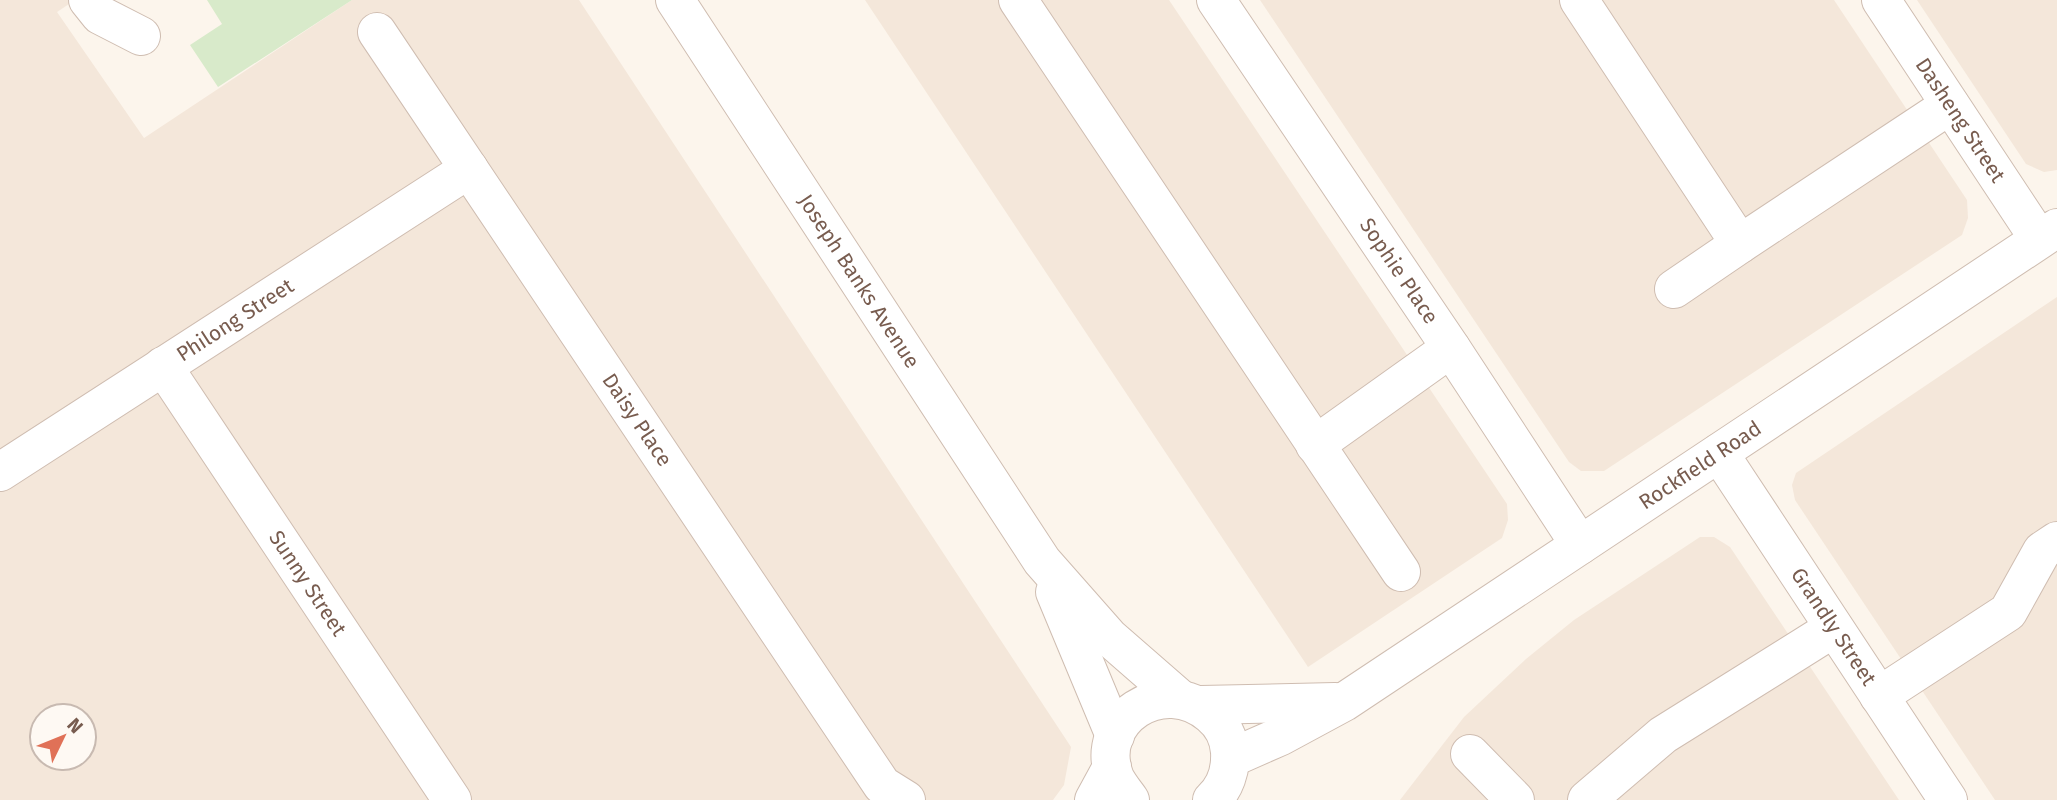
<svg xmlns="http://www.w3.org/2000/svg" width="2057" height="800" viewBox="0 0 2057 800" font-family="'Fira Sans',sans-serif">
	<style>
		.residential { fill: #f4e7da; fill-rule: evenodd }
		.green { fill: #d8eaca }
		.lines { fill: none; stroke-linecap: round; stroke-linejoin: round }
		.minor-casing { stroke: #cfbdb1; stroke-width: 40 }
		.tertiary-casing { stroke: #cfbdb1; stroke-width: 40 }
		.minor { stroke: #fff; stroke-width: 38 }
		.tertiary { stroke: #fff; stroke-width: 38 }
		.labels { text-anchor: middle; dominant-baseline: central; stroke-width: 5; stroke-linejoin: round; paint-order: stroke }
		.street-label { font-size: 21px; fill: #785c4f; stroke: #fef9f3 }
	</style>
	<rect width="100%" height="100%" fill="#fcf5ec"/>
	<g class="residential">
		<path d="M 0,0 L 75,0 L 57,12 L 144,138 L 352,0 L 579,0 L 1071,747 L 1064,785 L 1053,800 L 0,800 ZM 42,716 L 84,716 L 84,758 L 42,758 Z"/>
		<path d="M 865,0 L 1169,0 L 1507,504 L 1508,520 L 1502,538 L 1308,667 Z"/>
		<path d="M 1260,0 L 1834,0 L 1967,200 L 1968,218 L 1962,235 L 1604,471 L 1581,471 L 1569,462 Z"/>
		<path d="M 1917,0 L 2057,0 L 2057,170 L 2044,172 L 2026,164 Z"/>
		<path d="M 2057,297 L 2057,800 L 1995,800 L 1795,500 L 1792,485 L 1796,473 Z"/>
		<path d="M 1700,537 L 1714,537 L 1730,547 L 1899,800 L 1400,800 L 1464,717 L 1526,659 L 1574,620 Z"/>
	</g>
	<path class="green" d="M 207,0 L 352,0 L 218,87 L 190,45 L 222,24 Z"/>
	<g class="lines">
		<defs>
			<g id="minor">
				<path d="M 88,0 L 100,15 L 141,36"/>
				<path d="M 1018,0 L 1401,572"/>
				<path id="s1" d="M 1216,0 L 1451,348 L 1580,545"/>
				<path d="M 1579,0 L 1740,244 L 1950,105"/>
				<path id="s2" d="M 1881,0 L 2039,239"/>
				<path id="s3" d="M 377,32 L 882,785 L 906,800"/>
				<path d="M 1674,289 L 1740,244"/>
				<path id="s4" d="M 163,366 L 452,800"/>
				<path d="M 1315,445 L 1451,348"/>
				<path id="s5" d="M 1719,453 L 1948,800"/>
				<path id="s6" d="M 0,472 L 469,169"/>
				<path d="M 1879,696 L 2008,612 L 2042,551 L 2057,541"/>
				<path d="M 1201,705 L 1335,702"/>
				<path d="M 1470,754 L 1515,800"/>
				<path id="s7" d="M 1230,762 L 1231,758 L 1281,736 L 1344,702 L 2057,228"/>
				<path d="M 1094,800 L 1112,767"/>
				<path d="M 1587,800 L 1663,735 L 1834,628"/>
			</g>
			<g id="tertiary">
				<path id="s8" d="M 675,0 L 1042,561 L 1109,637 L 1179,698"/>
				<path d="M 1055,592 L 1115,736"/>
				<path d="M 1130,800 C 1125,793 1119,786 1115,778 C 1092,720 1163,673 1211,715 C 1222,724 1229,738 1230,752 C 1231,770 1225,788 1212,800"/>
			</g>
		</defs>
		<use href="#minor" class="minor-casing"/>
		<use href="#tertiary" class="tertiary-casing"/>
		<use href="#minor" class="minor"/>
		<use href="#tertiary" class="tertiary"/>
	</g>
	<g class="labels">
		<g class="street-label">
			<text stroke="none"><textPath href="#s2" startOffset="144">Dasheng Street</textPath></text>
			<text stroke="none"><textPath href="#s1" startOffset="327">Sophie Place</textPath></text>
			<text stroke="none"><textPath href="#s8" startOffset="336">Joseph Banks Avenue</textPath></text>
			<text stroke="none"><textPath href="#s6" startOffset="280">Philong Street</textPath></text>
			<text stroke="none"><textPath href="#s3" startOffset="467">Daisy Place</textPath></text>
			<text stroke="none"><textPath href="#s7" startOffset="558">Rockfield Road</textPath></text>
			<text stroke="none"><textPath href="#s4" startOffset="261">Sunny Street</textPath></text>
			<text stroke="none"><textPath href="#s5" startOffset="208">Grandly Street</textPath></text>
		</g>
	</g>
	<g transform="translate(63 737) rotate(47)"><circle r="33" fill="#fef9f3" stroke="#c8bab1" stroke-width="2"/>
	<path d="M0-5L12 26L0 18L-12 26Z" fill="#e07157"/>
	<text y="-10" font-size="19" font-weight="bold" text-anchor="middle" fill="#785c4f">N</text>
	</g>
</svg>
